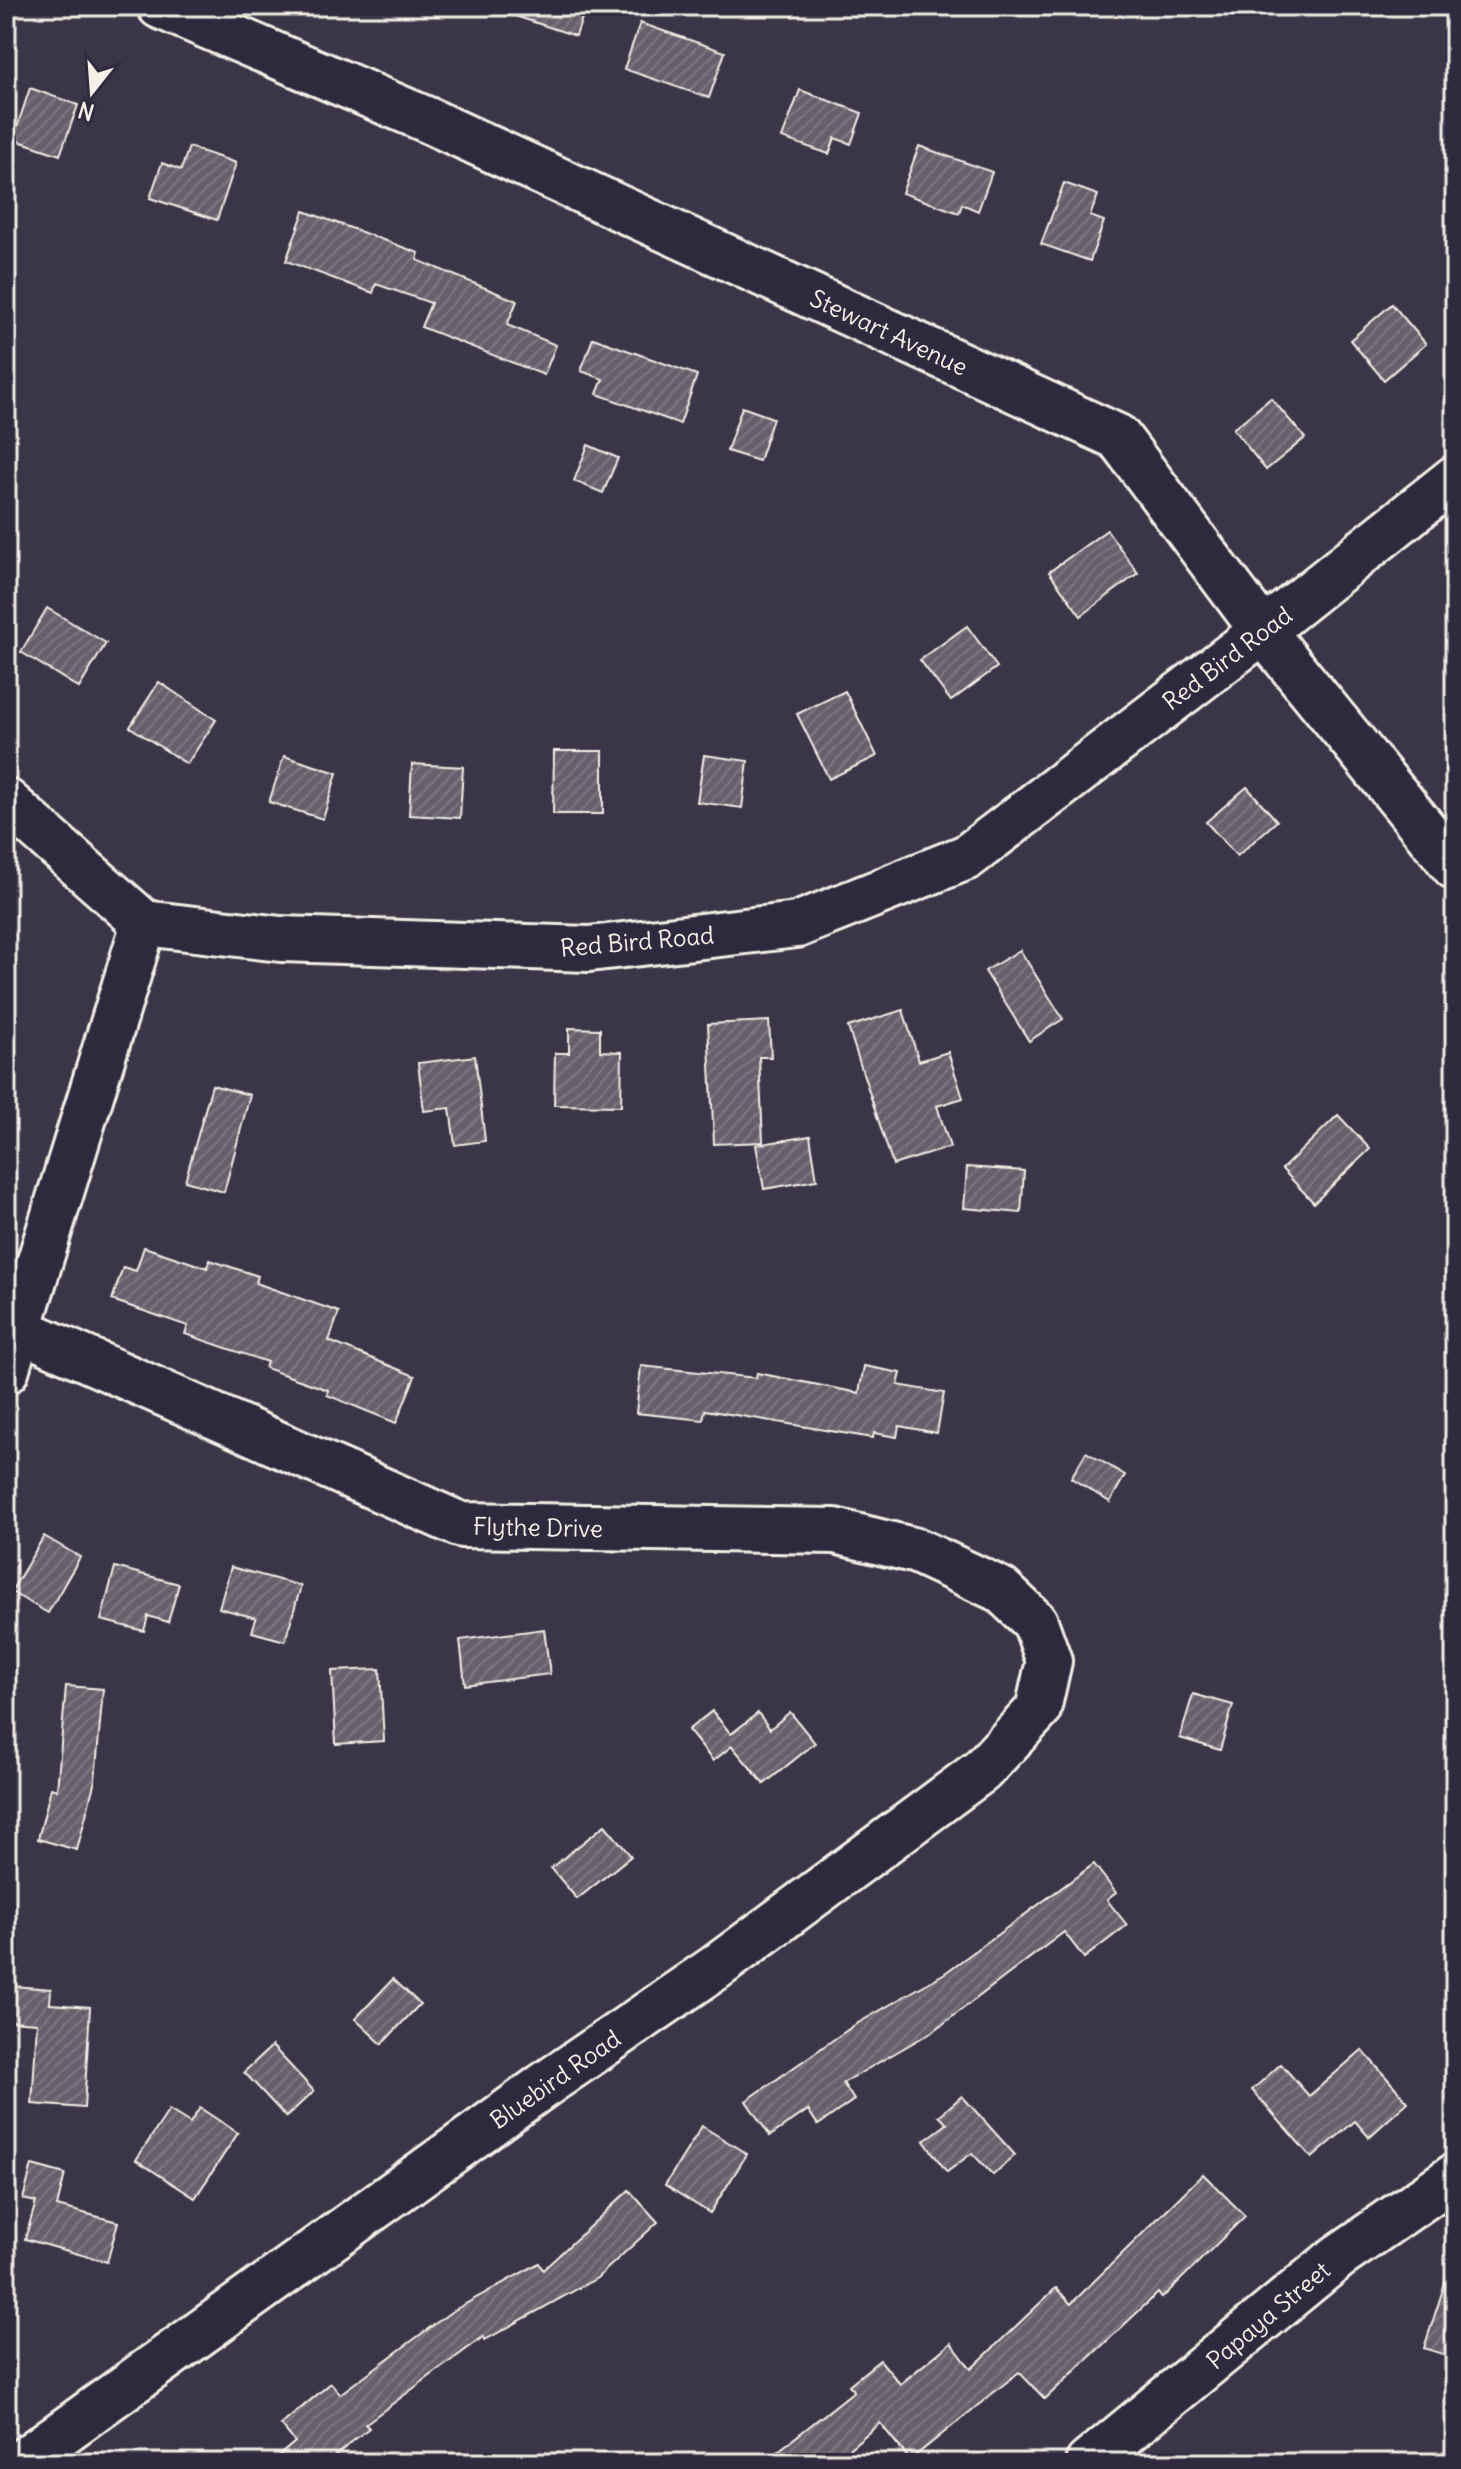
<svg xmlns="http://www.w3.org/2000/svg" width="1461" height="2469" viewBox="0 0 1461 2469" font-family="Delius,sans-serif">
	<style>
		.building { fill: url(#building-hatch); stroke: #f4f1e8; stroke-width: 2 }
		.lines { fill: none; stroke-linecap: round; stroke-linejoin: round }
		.minor-casing { stroke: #f4f1e8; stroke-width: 50 }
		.minor { stroke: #2f2a3d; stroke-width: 44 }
		.labels { text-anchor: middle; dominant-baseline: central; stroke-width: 7; stroke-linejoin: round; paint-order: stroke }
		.street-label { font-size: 24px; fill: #f4f1e8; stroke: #2f2a3d }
	</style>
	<defs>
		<pattern id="building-hatch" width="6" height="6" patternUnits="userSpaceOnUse" patternTransform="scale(2)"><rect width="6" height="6" fill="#65616c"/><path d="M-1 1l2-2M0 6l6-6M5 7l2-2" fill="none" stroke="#7c7881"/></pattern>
	</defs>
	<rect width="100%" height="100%" fill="#3b3647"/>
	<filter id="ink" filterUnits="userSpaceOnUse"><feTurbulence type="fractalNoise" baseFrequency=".0125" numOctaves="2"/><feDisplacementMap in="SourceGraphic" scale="16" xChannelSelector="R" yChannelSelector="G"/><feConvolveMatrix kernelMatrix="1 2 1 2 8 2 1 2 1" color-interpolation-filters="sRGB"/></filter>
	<g filter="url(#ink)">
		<g class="building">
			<path d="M 501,6 L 586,6 L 576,36 L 500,11 Z"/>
			<path d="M 640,23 L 725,52 L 709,98 L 624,69 Z"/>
			<path d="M 30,88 L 78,105 L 60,155 L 13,139 Z"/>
			<path d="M 800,90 L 862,113 L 851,144 L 835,138 L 829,154 L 782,138 Z"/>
			<path d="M 919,146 L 992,172 L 978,211 L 962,204 L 959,213 L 902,193 Z"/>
			<path d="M 189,147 L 236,163 L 217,220 L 150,198 L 162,163 L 181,170 Z"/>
			<path d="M 1064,183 L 1098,195 L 1090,216 L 1104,221 L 1090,261 L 1041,244 Z"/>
			<path d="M 304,211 L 419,253 L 417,260 L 517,301 L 507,325 L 556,345 L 544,375 L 421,327 L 431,303 L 376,284 L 373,293 L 286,261 Z"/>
			<path d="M 1392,304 L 1426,344 L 1384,380 L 1350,340 Z"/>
			<path d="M 593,338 L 697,375 L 680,424 L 597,394 L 603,379 L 581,371 Z"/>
			<path d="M 1271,398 L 1305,438 L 1266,470 L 1233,429 Z"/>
			<path d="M 742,407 L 773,418 L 759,461 L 727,451 Z"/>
			<path d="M 588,445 L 618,458 L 603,493 L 574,481 Z"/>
			<path d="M 1107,530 L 1138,573 L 1081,616 L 1049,572 Z"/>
			<path d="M 47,608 L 106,643 L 79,688 L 21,652 Z"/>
			<path d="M 967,626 L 997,667 L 951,701 L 920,660 Z"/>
			<path d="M 159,682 L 216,720 L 187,764 L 130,727 Z"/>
			<path d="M 845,691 L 877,756 L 829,779 L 797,714 Z"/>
			<path d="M 554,751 L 603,751 L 603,814 L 553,814 Z"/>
			<path d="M 704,755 L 748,761 L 742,808 L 697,802 Z"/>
			<path d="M 284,756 L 337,773 L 323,819 L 269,802 Z"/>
			<path d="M 412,764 L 463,767 L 460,818 L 409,815 Z"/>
			<path d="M 1247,787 L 1277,821 L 1237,856 L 1206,822 Z"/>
			<path d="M 1020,950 L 1063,1019 L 1029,1041 L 985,971 Z"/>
			<path d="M 903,1010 L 919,1061 L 948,1052 L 963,1098 L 937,1106 L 950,1147 L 893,1165 L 848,1027 Z"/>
			<path d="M 769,1021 L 771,1057 L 759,1057 L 763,1142 L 714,1144 L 708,1024 Z"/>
			<path d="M 569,1028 L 600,1029 L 600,1051 L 622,1052 L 621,1106 L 554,1105 L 555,1053 L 569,1053 Z"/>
			<path d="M 475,1056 L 485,1141 L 455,1145 L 450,1108 L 424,1111 L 418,1063 Z"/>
			<path d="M 212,1085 L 250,1095 L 224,1192 L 185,1181 Z"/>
			<path d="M 1338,1115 L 1370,1149 L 1314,1203 L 1282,1169 Z"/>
			<path d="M 810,1136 L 817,1180 L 764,1189 L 756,1145 Z"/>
			<path d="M 967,1167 L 1024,1171 L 1021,1213 L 964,1208 Z"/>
			<path d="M 144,1247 L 207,1268 L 210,1260 L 258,1276 L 256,1283 L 339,1312 L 329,1341 L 415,1376 L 396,1423 L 327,1395 L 328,1390 L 265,1368 L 267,1362 L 185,1334 L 188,1326 L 112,1300 L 123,1267 L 136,1271 Z"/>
			<path d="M 641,1366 L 756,1378 L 757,1373 L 859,1393 L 864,1366 L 901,1373 L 898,1385 L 944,1393 L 937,1433 L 899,1426 L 897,1437 L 874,1433 L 873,1438 L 705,1410 L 703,1420 L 636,1413 Z"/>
			<path d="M 1086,1452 L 1125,1475 L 1110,1502 L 1071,1478 Z"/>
			<path d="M 44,1536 L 80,1557 L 48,1613 L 11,1592 Z"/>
			<path d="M 115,1567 L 179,1584 L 168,1622 L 148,1616 L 144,1631 L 101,1620 Z"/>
			<path d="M 231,1567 L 301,1586 L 285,1641 L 252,1632 L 256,1618 L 219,1608 Z"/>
			<path d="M 544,1629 L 550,1674 L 465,1685 L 460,1640 Z"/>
			<path d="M 380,1669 L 384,1741 L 336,1744 L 332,1671 Z"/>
			<path d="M 66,1686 L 103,1689 L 95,1780 L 77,1850 L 38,1839 L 51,1788 L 57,1790 Z"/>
			<path d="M 1193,1694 L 1233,1705 L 1220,1750 L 1180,1738 Z"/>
			<path d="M 712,1711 L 731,1734 L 758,1713 L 770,1729 L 790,1712 L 815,1743 L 764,1784 L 732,1746 L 713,1761 L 688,1730 Z"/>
			<path d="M 605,1825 L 631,1856 L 577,1899 L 551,1868 Z"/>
			<path d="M 1094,1864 L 1116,1893 L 1107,1900 L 1127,1925 L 1084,1958 L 1064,1932 L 935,2030 L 843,2083 L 854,2100 L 818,2125 L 808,2110 L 770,2136 L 746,2101 L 853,2026 L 945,1973 Z"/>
			<path d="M 393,1979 L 420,2004 L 382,2044 L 355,2019 Z"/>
			<path d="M 12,1986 L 51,1989 L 50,2004 L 90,2007 L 84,2108 L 32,2104 L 37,2023 L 9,2021 Z"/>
			<path d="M 272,2046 L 314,2091 L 286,2117 L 244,2072 Z"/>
			<path d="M 1362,2050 L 1408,2102 L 1369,2137 L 1355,2121 L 1312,2158 L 1252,2090 L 1281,2064 L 1309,2096 Z"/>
			<path d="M 962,2096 L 1015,2155 L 993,2175 L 972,2153 L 947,2172 L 924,2141 L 947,2124 L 939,2116 Z"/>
			<path d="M 200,2108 L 238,2133 L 195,2198 L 136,2160 L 169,2110 L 190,2123 Z"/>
			<path d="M 702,2126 L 747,2154 L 710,2213 L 665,2185 Z"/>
			<path d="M 32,2165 L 65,2174 L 57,2206 L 118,2222 L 107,2262 L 25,2239 L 36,2202 L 23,2199 Z"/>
			<path d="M 1203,2174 L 1245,2216 L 1162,2298 L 1158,2293 L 1045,2399 L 1019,2372 L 910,2460 L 880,2423 L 832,2463 L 763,2463 L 854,2391 L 849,2385 L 880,2360 L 900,2384 L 951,2343 L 971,2369 L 1056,2288 L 1071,2304 Z"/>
			<path d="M 629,2190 L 658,2222 L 597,2278 L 485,2340 L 483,2337 L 365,2424 L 369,2428 L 326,2463 L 270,2463 L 295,2442 L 281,2425 L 331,2383 L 340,2394 L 451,2312 L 539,2263 L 543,2270 Z"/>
			<path d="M 1449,2271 L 1455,2272 L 1455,2358 L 1424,2348 Z"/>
		</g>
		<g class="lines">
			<defs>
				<g id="minor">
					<path d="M 160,6 L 430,121 L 1118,437 L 1263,631 L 1455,867"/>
					<path d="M 6,801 L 144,923"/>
					<path d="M 144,923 L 281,939 L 589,949 L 797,925 L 967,857 L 1263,631 L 1455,478"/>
					<path d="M 18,1329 L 461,1525 L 835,1531 L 917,1551 L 1001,1590 L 1035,1622 L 1049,1661 L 1038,1710 L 981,1771 L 715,1968 L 543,2086 L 20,2463"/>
					<path d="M 6,1371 L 144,923"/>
					<path d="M 1088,2463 L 1338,2257 L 1455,2176"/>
				</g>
			</defs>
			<use href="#minor" class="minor-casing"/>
			<use href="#minor" class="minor"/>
		</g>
	</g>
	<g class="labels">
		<g class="street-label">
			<text transform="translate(889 332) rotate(25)">Stewart Avenue</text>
			<text transform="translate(1227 658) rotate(-37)">Red Bird Road</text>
			<text transform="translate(637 941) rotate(-5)">Red Bird Road</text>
			<text transform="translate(538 1527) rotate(1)">Flythe Drive</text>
			<text transform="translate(555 2079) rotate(-35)">Bluebird Road</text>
			<text transform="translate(1268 2315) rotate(-40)">Papaya Street</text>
		</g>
	</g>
	<rect width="1461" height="2469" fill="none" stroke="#2f2a3d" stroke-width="32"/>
	<rect x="16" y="16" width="1429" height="2437" fill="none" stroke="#f4f1e8" stroke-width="3" filter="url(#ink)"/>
	<g transform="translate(92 92) rotate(197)" stroke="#2f2a3d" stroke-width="6" paint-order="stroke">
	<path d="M0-6L14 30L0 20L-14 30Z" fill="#f4f1e8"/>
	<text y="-12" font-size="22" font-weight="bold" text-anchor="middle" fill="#f4f1e8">N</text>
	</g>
</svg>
